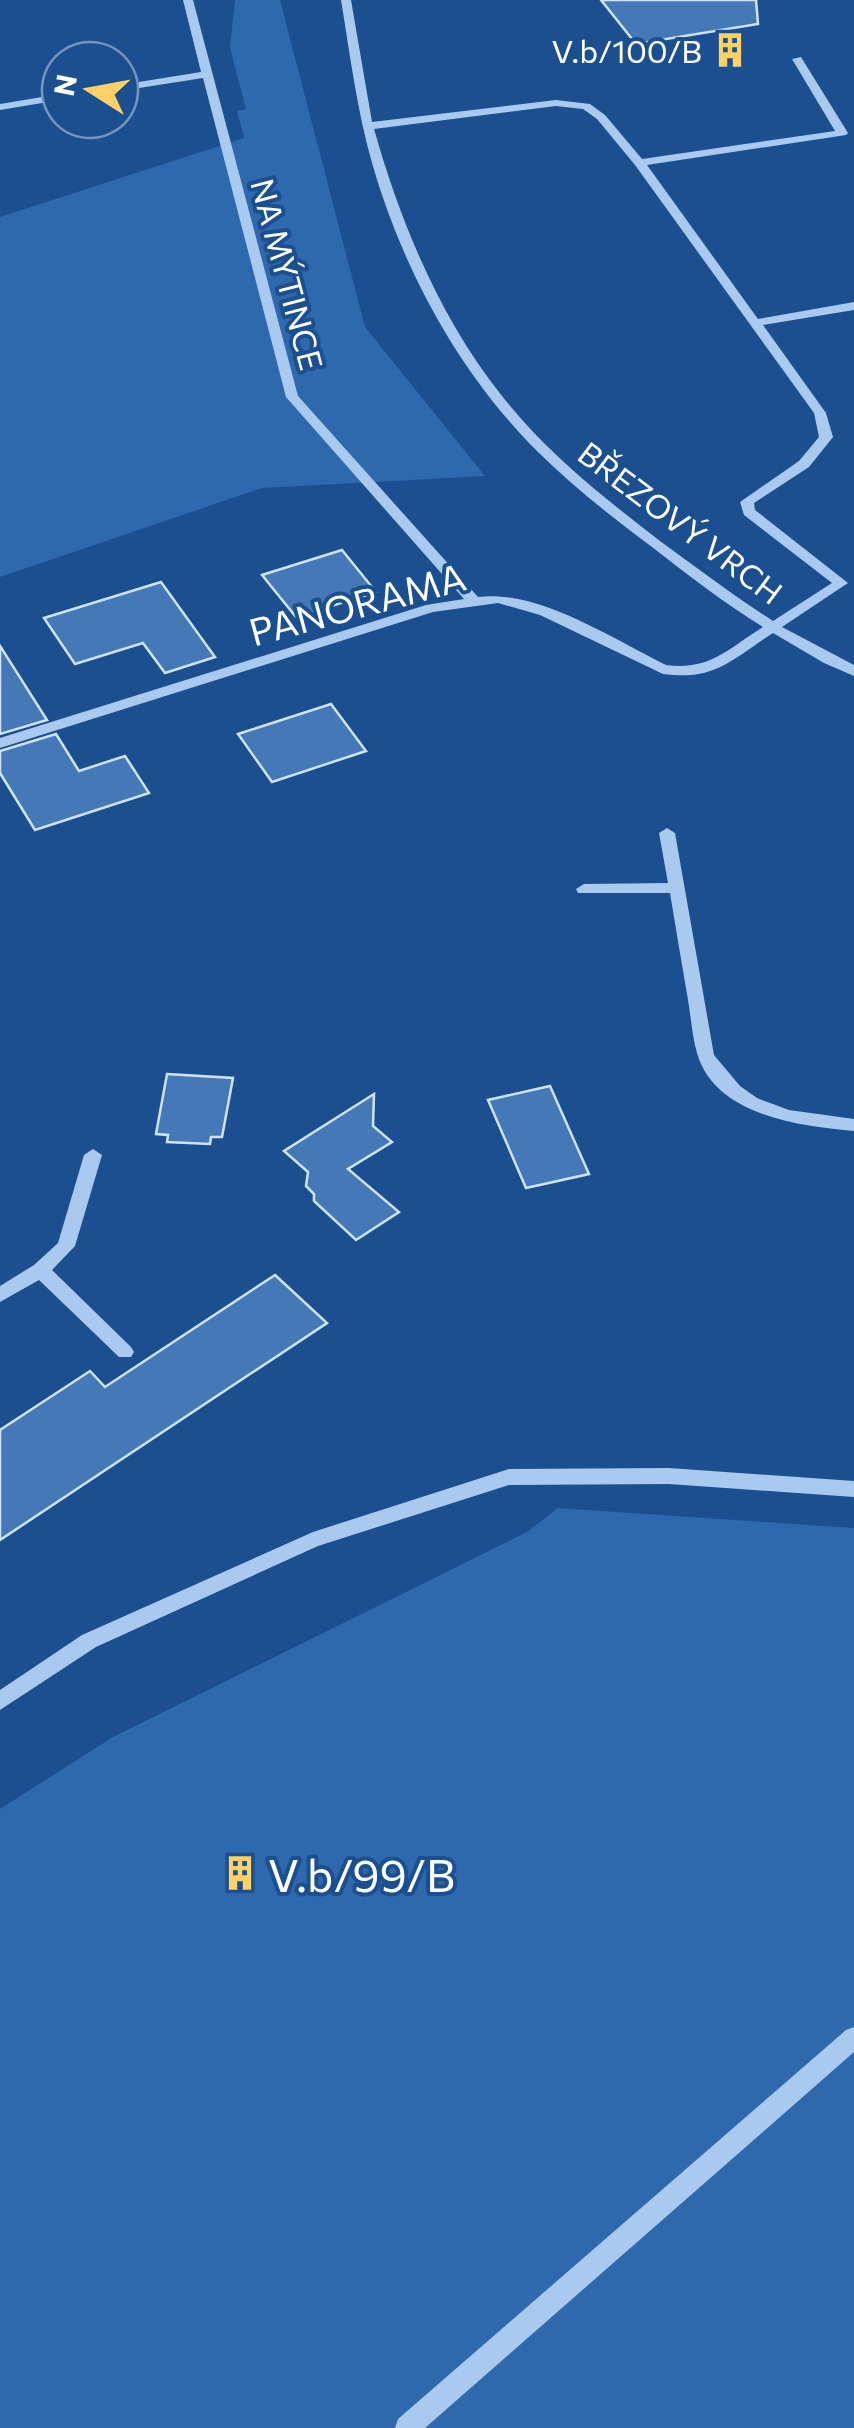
<svg xmlns="http://www.w3.org/2000/svg" width="854" height="2428" viewBox="0 0 854 2428" font-family="Commissioner,sans-serif">
	<style>
		.green { fill: #2e69ad }
		.building { fill: #4478b7; stroke: #cfe3fa; stroke-width: 2.5 }
		.lines { fill: none; stroke-linecap: round; stroke-linejoin: round }
		.minor { fill: #a9c9ee; fill-rule: evenodd }
		.labels { text-anchor: middle; dominant-baseline: central; stroke-width: 8; stroke-linejoin: round; paint-order: stroke }
		.far-poi-label { font-size: 32px; fill: #fff; stroke: #1b4f8f; text-anchor: end }
		.far-street-label { font-size: 32px; fill: #fff; stroke: #1b4f8f }
		.street-label { font-size: 38px; fill: #fff; stroke: #1b4f8f }
		.near-poi-label { font-size: 45px; fill: #fff; stroke: #1b4f8f; text-anchor: start }
	</style>
	<rect width="100%" height="100%" fill="#1b4f8f"/>
	<g class="green">
		<path d="M 235,0 L 280,0 L 365,327 L 485,476 L 262,488 L 0,577 L 0,217 L 244,138 L 237,111 L 246,109 L 230,47 Z"/>
		<path d="M 558,1508 L 854,1528 L 854,2428 L 0,2428 L 0,1809 L 113,1737 L 527,1532 Z"/>
	</g>
	<g class="building">
		<path d="M 601,0 L 756,0 L 758,24 L 636,44 Z"/>
		<path d="M 342,550 L 376,592 L 296,617 L 262,575 Z"/>
		<path d="M 161,582 L 215,657 L 165,673 L 143,643 L 75,664 L 44,618 Z"/>
		<path d="M 0,646 L 47,720 L 0,734 Z"/>
		<path d="M 331,704 L 366,751 L 272,782 L 238,734 Z"/>
		<path d="M 56,734 L 79,771 L 125,756 L 149,793 L 35,830 L 0,773 L 0,751 Z"/>
		<path d="M 167,1074 L 233,1078 L 222,1137 L 211,1137 L 210,1144 L 167,1142 L 168,1135 L 156,1134 Z"/>
		<path d="M 550,1086 L 589,1174 L 526,1188 L 488,1100 Z"/>
		<path d="M 374,1094 L 373,1126 L 392,1142 L 348,1169 L 399,1212 L 356,1240 L 314,1201 L 314,1194 L 306,1186 L 308,1172 L 284,1151 Z"/>
		<path d="M 275,1275 L 327,1323 L 0,1540 L 0,1430 L 90,1371 L 105,1387 Z"/>
	</g>
	<g class="lines">
		<g class="minor">
			<path d="M 183,0 L 193,0 L 298,396 L 478,597 C 537,589 613,639 666,665 C 709,671 728,649 763,627 C 724,603 688,575 652,547 C 612,517 572,486 536,450 C 459,373 402,268 372,163 C 357,110 350,55 341,0 L 351,0 L 372,122 L 556,100 L 590,104 L 605,115 L 642,159 L 835,131 L 792,59 L 801,57 L 848,133 L 846,135 L 647,165 L 758,319 L 854,302 L 854,310 L 763,325 L 826,413 L 833,437 L 809,467 L 754,503 L 755,510 L 848,583 L 782,627 L 854,665 L 854,676 L 824,663 L 773,633 C 731,660 715,681 663,674 L 540,615 L 498,603 L 433,612 L 0,748 L 0,738 L 426,605 L 464,599 L 286,397 L 203,78 L 120,91 L 120,85 L 201,72 ZM 556,106 L 583,109 L 597,119 L 635,165 L 814,413 L 819,437 L 799,461 L 740,502 L 744,515 L 832,583 L 773,621 C 734,596 697,568 660,541 C 603,497 547,453 502,396 C 440,318 401,224 374,129 Z"/>
			<path d="M 60,94 L 60,100 L 0,110 L 0,104 Z"/>
			<path d="M 667,828 L 675,833 L 714,1055 L 740,1086 L 757,1098 L 789,1110 L 854,1119 L 854,1131 C 800,1126 715,1116 697,1053 C 692,1036 691,1017 688,1000 C 682,965 676,929 670,893 L 578,893 L 576,889 L 584,884 L 668,883 L 659,833 Z"/>
			<path d="M 93,1149 L 102,1155 L 75,1246 L 52,1270 L 131,1347 L 134,1352 L 131,1357 L 119,1357 L 39,1280 L 0,1302 L 0,1286 L 34,1265 L 58,1243 L 84,1155 Z"/>
			<path d="M 669,1468 L 854,1481 L 854,1497 L 669,1484 L 509,1485 L 318,1546 L 96,1647 L 0,1710 L 0,1690 L 82,1635 L 313,1532 L 509,1469 Z"/>
			<path d="M 854,2027 L 854,2052 L 425,2428 L 395,2428 L 398,2419 L 846,2030 Z"/>
		</g>
	</g>
	<defs>
		<symbol id="building-bare" viewBox="-9 -9 18 18"><path d="M-4-6H4V6H1V3H-1V6H-4ZM-2.5-4.3h1.7v1.8h-1.7ZM.8-4.3h1.7v1.8H.8ZM-2.5-1h1.7V.8h-1.7ZM.8-1h1.7V.8H.8Z" fill="#ffd166" stroke="#1b4f8f" stroke-width="2.5" paint-order="stroke"/></symbol>
	</defs>
	<g fill-rule="evenodd">
		<use href="#building-bare" x="705" y="25" width="50" height="50"/>
		<use href="#building-bare" x="215" y="1848" width="50" height="50"/>
	</g>
	<g class="labels">
		<g class="far-poi-label">
			<text x="702" y="50">V.b/100/B</text>
		</g>
		<g class="far-street-label">
			<text transform="translate(288 274) rotate(75)">NA MÝTINCE</text>
			<text transform="translate(681 522) rotate(37)">BŘEZOVÝ VRCH</text>
		</g>
		<g class="street-label">
			<text transform="translate(357 603) rotate(-15)">PANORAMA</text>
		</g>
		<g class="near-poi-label">
			<text x="268" y="1873">V.b/99/B</text>
		</g>
	</g>
	<g transform="translate(90 90) rotate(281)"><circle r="48" fill="#1b4f8f" stroke="#7695bc" stroke-width="2.5"/>
	<path d="M0-8L18 38L0 25L-18 38Z" fill="#ffd166"/>
	<text y="-15" font-size="28" font-weight="bold" text-anchor="middle" fill="#ffffff">N</text>
	</g>
</svg>
